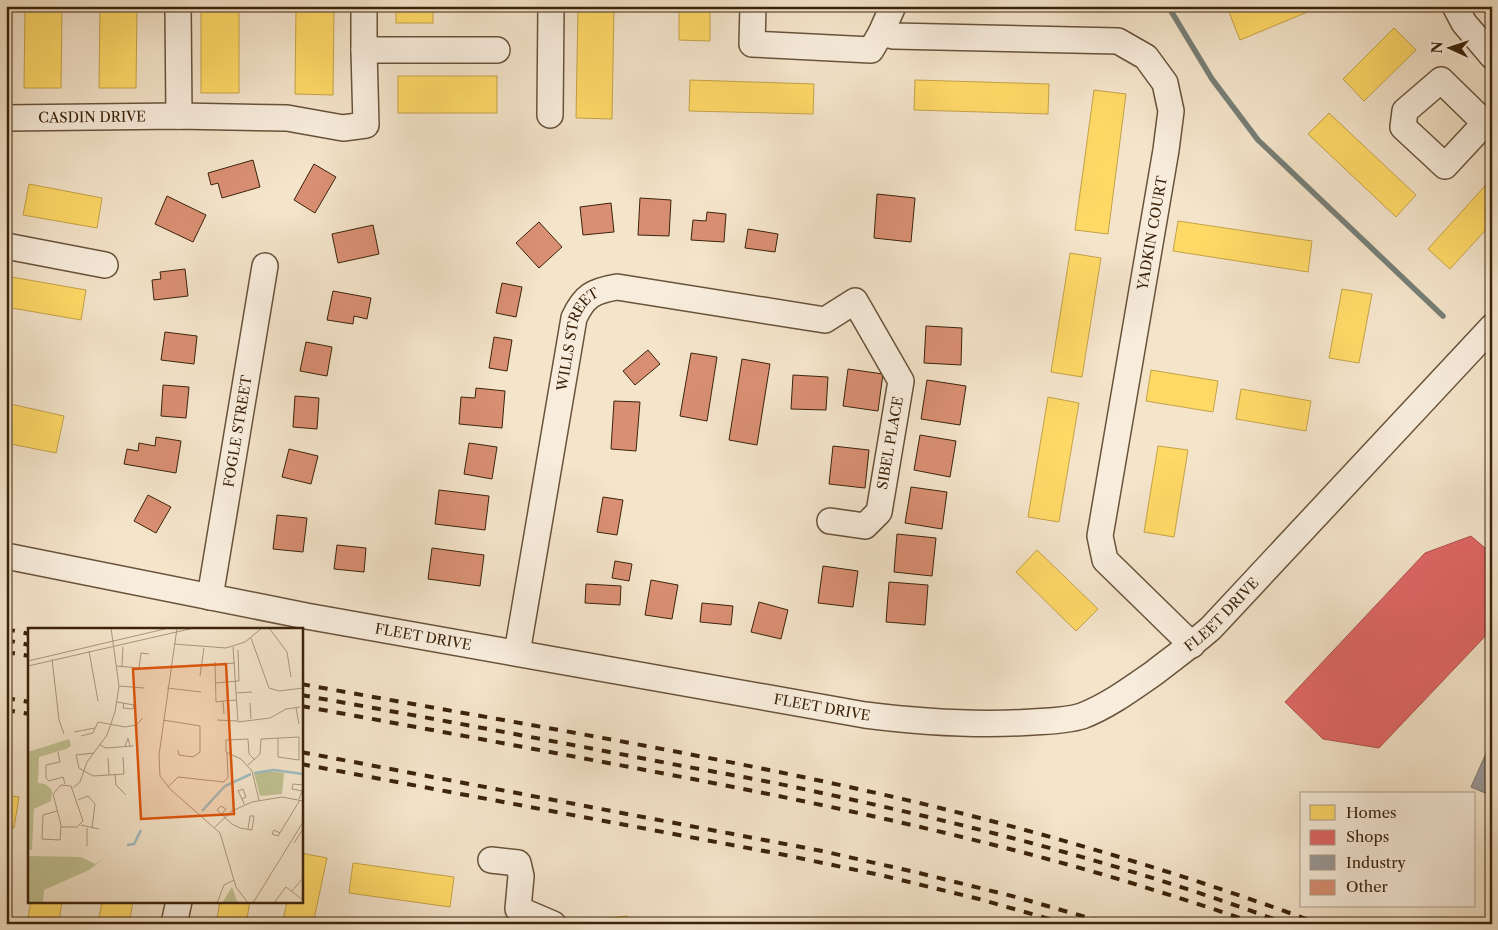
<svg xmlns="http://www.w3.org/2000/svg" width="1498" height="930" viewBox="0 0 1498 930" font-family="'Libre Caslon Text',serif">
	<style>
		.homes { fill: #ffd966; stroke: #c4a24a }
		.shops { fill: #e06666; stroke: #ae524a }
		.industry { fill: #999; stroke: #7d766e }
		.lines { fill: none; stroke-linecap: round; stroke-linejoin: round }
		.stream { stroke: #777f77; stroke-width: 5.5 }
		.building { fill: #d98f73; stroke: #3b230a }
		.minor-casing { stroke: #69533a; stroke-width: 28 }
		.minor { stroke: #f8eddd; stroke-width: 25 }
		.rail { stroke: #3b230a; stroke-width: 4; stroke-dasharray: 9 9; stroke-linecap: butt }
		.labels { text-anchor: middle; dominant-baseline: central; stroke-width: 5; stroke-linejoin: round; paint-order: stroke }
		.street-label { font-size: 14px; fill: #3b230a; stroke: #f8eddd }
		.inset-river { fill: none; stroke: #9fbcc0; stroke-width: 2.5 }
		.inset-road { fill: none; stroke: #aa977d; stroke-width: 1 }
		.view { fill: #df560c; fill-opacity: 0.15; stroke: #df560c; stroke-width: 2.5 }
		.inset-edge { fill: none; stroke: #3b230a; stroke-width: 2.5 }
	</style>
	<rect width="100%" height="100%" fill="#f4e4ca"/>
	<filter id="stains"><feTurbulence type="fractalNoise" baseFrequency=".004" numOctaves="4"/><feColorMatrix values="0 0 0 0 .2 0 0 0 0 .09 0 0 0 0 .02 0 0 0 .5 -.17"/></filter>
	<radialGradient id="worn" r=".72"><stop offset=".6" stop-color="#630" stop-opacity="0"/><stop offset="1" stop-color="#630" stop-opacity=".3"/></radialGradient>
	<g class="homes">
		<path d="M 25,6 L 62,6 L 61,88 L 24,88 Z"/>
		<path d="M 100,6 L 137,6 L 136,88 L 99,88 Z"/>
		<rect x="201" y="6" width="38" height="87"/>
		<path d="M 296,6 L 334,6 L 333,95 L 295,94 Z"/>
		<rect x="396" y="6" width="37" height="17"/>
		<path d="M 578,6 L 614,6 L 612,119 L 576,118 Z"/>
		<path d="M 679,6 L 710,6 L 710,41 L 679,40 Z"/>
		<rect x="800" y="6" width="30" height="2"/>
		<path d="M 1242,6 L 1322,6 L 1240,40 L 1229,12 Z"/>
		<path d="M 1394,28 L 1416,50 L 1364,101 L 1343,79 Z"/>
		<rect x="398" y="76" width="99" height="37"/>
		<path d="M 690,80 L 814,84 L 813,114 L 689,111 Z"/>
		<path d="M 915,80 L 1049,84 L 1048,114 L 914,110 Z"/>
		<path d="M 1094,90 L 1126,94 L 1108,234 L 1075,230 Z"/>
		<path d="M 1329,113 L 1416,195 L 1396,217 L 1308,134 Z"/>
		<path d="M 1492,178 L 1492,223 L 1450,269 L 1428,249 Z"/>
		<path d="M 29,184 L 102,198 L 97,228 L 23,215 Z"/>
		<path d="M 1178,221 L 1312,241 L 1308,272 L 1173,251 Z"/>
		<path d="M 1070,253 L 1101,258 L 1082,377 L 1051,372 Z"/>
		<path d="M 6,276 L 86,290 L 81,320 L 6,307 Z"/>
		<path d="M 1342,289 L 1372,294 L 1359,363 L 1329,358 Z"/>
		<path d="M 1151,370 L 1218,381 L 1213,412 L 1146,401 Z"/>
		<path d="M 1241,389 L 1311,401 L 1306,431 L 1236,419 Z"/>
		<path d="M 1048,397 L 1079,403 L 1059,522 L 1028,517 Z"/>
		<path d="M 6,403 L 64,416 L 56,453 L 6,443 Z"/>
		<path d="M 1158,446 L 1188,450 L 1174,537 L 1144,532 Z"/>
		<path d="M 1037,550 L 1098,609 L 1076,631 L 1016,572 Z"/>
		<path d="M 6,795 L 19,797 L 14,828 L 6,827 Z"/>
		<path d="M 301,853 L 327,858 L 313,924 L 296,924 L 283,921 L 287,901 L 301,901 Z"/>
		<path d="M 353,863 L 454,877 L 450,907 L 349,893 Z"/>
		<path d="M 31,901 L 62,901 L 59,923 L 28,917 Z"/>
		<path d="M 102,901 L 133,901 L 129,924 L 98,924 Z"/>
		<path d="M 220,901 L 250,901 L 246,924 L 216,924 Z"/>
		<path d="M 627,916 L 628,924 L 596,924 L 596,920 Z"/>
	</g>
	<path class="shops" d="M 1471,536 L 1492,554 L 1492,629 L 1379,748 L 1323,739 L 1285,702 L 1425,553 Z"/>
	<path class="industry" d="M 1492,740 L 1492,796 L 1471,787 Z"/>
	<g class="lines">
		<path class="stream" d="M 1168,6 L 1212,79 L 1258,140 L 1443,316"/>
	</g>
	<g class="building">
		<path d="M 253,160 L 260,187 L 222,198 L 218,183 L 211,185 L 208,173 Z"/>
		<path d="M 314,164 L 336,177 L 315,213 L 294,200 Z"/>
		<path d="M 877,194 L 915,198 L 911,242 L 874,238 Z"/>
		<path d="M 167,196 L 206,215 L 193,242 L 155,224 Z"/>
		<path d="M 640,198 L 671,200 L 669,236 L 638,235 Z"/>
		<path d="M 611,203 L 614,232 L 583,235 L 580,207 Z"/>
		<path d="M 707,212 L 726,214 L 724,242 L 691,240 L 693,220 L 706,221 Z"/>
		<path d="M 539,222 L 562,247 L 539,268 L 516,243 Z"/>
		<path d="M 373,225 L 379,254 L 338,263 L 332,234 Z"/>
		<path d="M 748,229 L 778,234 L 775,252 L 745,248 Z"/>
		<path d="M 185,269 L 188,296 L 154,300 L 152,280 L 161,279 L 160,272 Z"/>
		<path d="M 502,283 L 522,287 L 516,317 L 496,313 Z"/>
		<path d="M 333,291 L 371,298 L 367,319 L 354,316 L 353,324 L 327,320 Z"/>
		<path d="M 926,326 L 962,328 L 961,365 L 924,363 Z"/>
		<path d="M 165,332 L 197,336 L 194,364 L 161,360 Z"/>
		<path d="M 494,337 L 512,340 L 507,371 L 489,368 Z"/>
		<path d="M 306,342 L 332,347 L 327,376 L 300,371 Z"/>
		<path d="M 648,350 L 660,364 L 635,385 L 623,371 Z"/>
		<path d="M 691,353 L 717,357 L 707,421 L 680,416 Z"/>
		<path d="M 742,359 L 770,364 L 757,445 L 729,440 Z"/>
		<path d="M 848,369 L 883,374 L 878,411 L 843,406 Z"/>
		<path d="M 793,375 L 828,377 L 826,410 L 791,409 Z"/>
		<path d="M 927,380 L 966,386 L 960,425 L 921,419 Z"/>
		<path d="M 163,385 L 189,387 L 186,418 L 161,416 Z"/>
		<path d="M 476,388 L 505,391 L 502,428 L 459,424 L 461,397 L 475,398 Z"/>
		<path d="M 295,396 L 319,398 L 317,429 L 293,427 Z"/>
		<path d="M 614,401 L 640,402 L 636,451 L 611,449 Z"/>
		<path d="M 920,435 L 956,441 L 950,477 L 914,470 Z"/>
		<path d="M 156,437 L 181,441 L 176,473 L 124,464 L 127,449 L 138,451 L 139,443 L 155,446 Z"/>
		<path d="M 469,443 L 497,447 L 492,479 L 464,474 Z"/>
		<path d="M 833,446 L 869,450 L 865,488 L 829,484 Z"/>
		<path d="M 289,449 L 318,456 L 311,484 L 282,477 Z"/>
		<path d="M 911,487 L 947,492 L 942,529 L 905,523 Z"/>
		<path d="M 439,490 L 489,496 L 485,530 L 435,524 Z"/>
		<path d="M 148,495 L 171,507 L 156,533 L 134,521 Z"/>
		<path d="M 603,497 L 623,500 L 617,535 L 597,532 Z"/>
		<path d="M 277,515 L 307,518 L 303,552 L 273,549 Z"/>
		<path d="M 897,534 L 936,538 L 932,576 L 894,572 Z"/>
		<path d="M 337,545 L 366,548 L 364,572 L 334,569 Z"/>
		<path d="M 432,548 L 484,555 L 480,586 L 428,579 Z"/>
		<path d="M 615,561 L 632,564 L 629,581 L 612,578 Z"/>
		<path d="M 823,566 L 858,571 L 853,607 L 818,603 Z"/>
		<path d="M 651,580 L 678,585 L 672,619 L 645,615 Z"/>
		<path d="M 889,582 L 928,585 L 925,625 L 886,622 Z"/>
		<path d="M 586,584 L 621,586 L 620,605 L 585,603 Z"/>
		<path d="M 759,602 L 788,610 L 781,639 L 751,632 Z"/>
		<path d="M 702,603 L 733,606 L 731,625 L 700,622 Z"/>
	</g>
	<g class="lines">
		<defs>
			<g id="minor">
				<path d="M 178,6 L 179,116"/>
				<path d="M 364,6 L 364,50 L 497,50"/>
				<path d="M 753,6 L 752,44 L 871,50 L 881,33 L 893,6"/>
				<path d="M 1455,6 L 1464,23 L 1492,56"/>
				<path d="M 881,33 L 894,36 L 1118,41 L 1146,57 L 1165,83 L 1171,111 L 1166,150 L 1100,536 L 1105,560 L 1192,645"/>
				<path d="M 550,115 L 551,6"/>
				<path id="s1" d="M 6,118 L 179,116 L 287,118 L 343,128 L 366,125 L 364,50"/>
				<path d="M 1485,123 L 1441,80 L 1405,111 L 1403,127 L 1445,166 L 1485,123 L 1492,116"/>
				<path d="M 6,246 L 105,265"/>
				<path id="s2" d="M 6,556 L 306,616 L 865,715 C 921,722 976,726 1033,722 C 1049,721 1066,721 1082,716 C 1108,706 1131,689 1154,673 C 1173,658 1193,644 1211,628 L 1492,327"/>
				<path id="s3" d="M 210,597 L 265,266"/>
				<path id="s4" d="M 517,653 L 574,318 C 584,296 593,291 617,287 L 825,320 L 855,301 L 901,381 L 879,512 L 865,526 L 830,521"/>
				<path d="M 491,860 L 518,863 L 521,876 L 518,909 L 553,924"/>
				<path d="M 174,924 L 179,901"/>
			</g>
		</defs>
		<use href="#minor" class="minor-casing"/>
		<use href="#minor" class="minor"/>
		<g class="rail">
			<path d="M 6,629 L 29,634"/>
			<path d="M 6,640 L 29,645"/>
			<path d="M 6,652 L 29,656"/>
			<path d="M 301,684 C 505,721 710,754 911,801 C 1050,834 1187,875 1320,924"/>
			<path d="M 301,695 C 425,717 548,740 672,764 C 720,773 769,781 817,792 C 976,826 1135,867 1287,924"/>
			<path d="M 6,698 L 29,702"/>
			<path d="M 301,706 C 434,730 566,755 698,780 C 842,808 984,839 1125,881 C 1169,895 1213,908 1256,924"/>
			<path d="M 6,710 L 29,714"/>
			<path d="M 301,752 L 822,851 L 919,873 L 1016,897 L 1110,924"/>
			<path d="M 301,764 L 780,854 L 880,875 L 979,899 L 1067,924"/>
		</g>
	</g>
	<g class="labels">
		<g class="street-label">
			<text stroke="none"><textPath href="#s1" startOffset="86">CASDIN DRIVE</textPath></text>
			<text transform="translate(1152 233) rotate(-80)">YADKIN COURT</text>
			<text stroke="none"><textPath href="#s4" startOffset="321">WILLS STREET</textPath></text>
			<text stroke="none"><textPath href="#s3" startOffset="168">FOGLE STREET</textPath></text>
			<text transform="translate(890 443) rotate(-80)">SIBEL PLACE</text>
			<text stroke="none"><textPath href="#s2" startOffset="1265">FLEET DRIVE</textPath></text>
			<text stroke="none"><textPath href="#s2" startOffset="425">FLEET DRIVE</textPath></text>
			<text stroke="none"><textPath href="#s2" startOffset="830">FLEET DRIVE</textPath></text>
		</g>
	</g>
	<g transform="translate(28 628)">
		<rect width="275" height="275" fill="#f4e4ca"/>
		<path d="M 41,111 L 43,118 L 38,121 L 11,129 L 10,155 L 17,156 L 24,162 L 23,173 L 6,181 L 4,222 L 0,222 L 0,124 ZM 240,143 L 256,145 L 254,166 L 232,168 L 226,145 ZM 1,228 L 53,229 L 67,236 L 76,230 L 61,242 L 16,262 L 15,275 L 0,275 ZM 204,259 L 210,275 L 194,275 Z" fill="#c1c292"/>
		<path class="inset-river" d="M 226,145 L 246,142 L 275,146M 174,183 L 197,158 L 223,146M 99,217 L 106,216 L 113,202"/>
		<path class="inset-road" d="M 149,0 L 131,127 L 132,148 L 142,161 L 192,205 L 208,259 L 220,275M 241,0 L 259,24 L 263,49M 223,10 L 241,60 L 251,63 L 275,60M 146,16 L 198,20 L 217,14 L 234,0M 205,19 L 210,94M 61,23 L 70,73M 24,31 L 31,92 L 36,106M 0,33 L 141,0M 187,34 L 188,74 L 195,73M 186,37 L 207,35M 0,38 L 166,0M 88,38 L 111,40 L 113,25 L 121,26M 94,38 L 95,19M 172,48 L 176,20M 187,55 L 211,53 L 210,22M 91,58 L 116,60M 139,60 L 173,64M 208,65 L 224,64M 89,74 L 106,77 L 105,81 L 95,80 L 96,75M 222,75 L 223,91M 268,80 L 271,96M 196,86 L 195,73 L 209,72M 135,92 L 172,98 L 172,124 L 165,129 L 151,127 L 150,122M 189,92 L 209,93M 210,94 L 242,90 L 258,81 L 272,79M 46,104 L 67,100M 53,108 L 65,105 L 70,94 L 97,99 L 108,97 L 115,90M 72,117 L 78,120 L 105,118M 97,118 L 100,110 L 102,118M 30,124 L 32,134 L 18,137 L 18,150 L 21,153 L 35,149 L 37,156M 66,125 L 48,127 L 51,140 L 65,148 L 96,146 L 95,129M 80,130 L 81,147M 227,132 L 221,126 L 220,111 L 198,112 L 198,124 L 213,131 L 224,143 L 231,172M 220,137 L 232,126 L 233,111 L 271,109 L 271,132 L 250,129 L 250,110M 87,147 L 88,157 L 98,167M 140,159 L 150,149 L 196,154 L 200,149 L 199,125M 45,160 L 52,154 L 59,134 L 79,107 L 87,84 L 91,58 L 83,0M 214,171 L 218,169 L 215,161 L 210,163 L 215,173 L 216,176M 271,171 L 274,163 L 275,157 L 265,156 L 264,161 L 274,163M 50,172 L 60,168 L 67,176 L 64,200M 29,183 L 15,187 L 14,211 L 32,212 L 33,197 L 25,166 L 33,157 L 43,158 L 55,193 L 49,199 L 33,199M 194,186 L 198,181 L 193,178 L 189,182 L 204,196 L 212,200 L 224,202 L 226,188 L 222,188 L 220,201M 53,197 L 71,201M 187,199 L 204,183 L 224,174 L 254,169 L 275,173M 59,200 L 59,218M 252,205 L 246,202 L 244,206 L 250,208 L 253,203 L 272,172M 266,215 L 275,201M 264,263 L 275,250M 189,275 L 196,257 L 206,252M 225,275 L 275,194M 246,275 L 258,259 L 275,272"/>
		<path class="view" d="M 198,36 L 206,186 L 113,191 L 105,41 Z"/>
		<rect width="275" height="275" class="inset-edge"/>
	</g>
	<rect width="1498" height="930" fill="none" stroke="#f4e4ca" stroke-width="25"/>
	<rect x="8" y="8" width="1483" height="915" fill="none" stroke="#3b230a" stroke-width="2.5"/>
	<rect x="12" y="12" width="1473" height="905" fill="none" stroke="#3b230a"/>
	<rect x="1300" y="792" width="175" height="115" fill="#f8eddd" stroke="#ac9c89"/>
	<rect x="1310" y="805" width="25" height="15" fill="#ffd966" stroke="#ac9c89"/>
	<text x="1346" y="818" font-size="15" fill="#3b230a">Homes</text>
	<rect x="1310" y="830" width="25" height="15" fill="#e06666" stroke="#ac9c89"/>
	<text x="1346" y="842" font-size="15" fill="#3b230a">Shops</text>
	<rect x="1310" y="855" width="25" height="15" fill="#999999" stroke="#ac9c89"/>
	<text x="1346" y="868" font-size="15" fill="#3b230a">Industry</text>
	<rect x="1310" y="880" width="25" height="15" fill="#d98f73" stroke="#ac9c89"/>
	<text x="1346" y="892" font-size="15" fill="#3b230a">Other</text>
	<g transform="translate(1450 48) rotate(273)" stroke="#f8eddd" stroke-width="4" paint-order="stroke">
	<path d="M0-4L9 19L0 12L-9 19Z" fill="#3b230a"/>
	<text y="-8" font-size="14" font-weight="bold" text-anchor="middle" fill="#3b230a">N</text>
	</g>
	<rect width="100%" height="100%" filter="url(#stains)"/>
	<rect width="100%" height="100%" fill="url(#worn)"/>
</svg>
